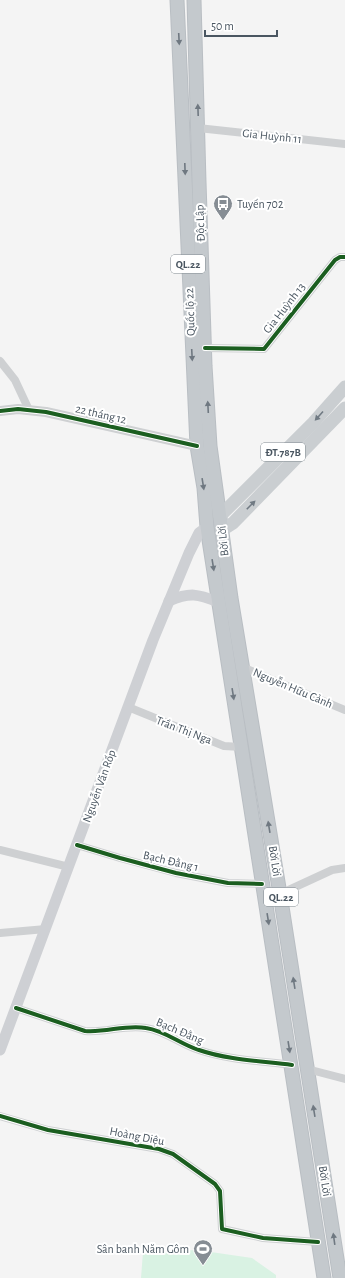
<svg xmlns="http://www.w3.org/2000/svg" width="345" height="1278" viewBox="0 0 345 1278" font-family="'Alegreya Sans',sans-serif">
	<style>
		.green { fill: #d9f2e3 }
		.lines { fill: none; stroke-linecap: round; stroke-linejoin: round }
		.trunk-casing { stroke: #b9bec3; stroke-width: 15 }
		.minor { stroke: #ced0d2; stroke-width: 8 }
		.tertiary { stroke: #ced0d2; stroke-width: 10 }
		.secondary { stroke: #ced0d4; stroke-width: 11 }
		.primary { stroke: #caced1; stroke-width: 13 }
		.trunk { stroke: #c4c9cd; stroke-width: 13 }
		.cycleway-casing { stroke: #fff; stroke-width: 6 }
		.cycleway { stroke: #1b5e20; stroke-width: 4 }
		.oneway { fill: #6f7881 }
		.oneway2 { fill: #707a83 }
		.labels { text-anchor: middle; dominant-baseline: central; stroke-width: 4; stroke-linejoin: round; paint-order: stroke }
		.shield { fill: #fff; stroke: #808990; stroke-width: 1 }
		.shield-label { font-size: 11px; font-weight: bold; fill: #4a5661 }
		.street-label { font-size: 12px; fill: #4a5661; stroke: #fff }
		.poi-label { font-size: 12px; fill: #4a5661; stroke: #fff; text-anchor: start }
	</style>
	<rect width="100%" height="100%" fill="#f4f4f4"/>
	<path class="green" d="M 197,1250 L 252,1258 L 276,1275 L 276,1278 L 141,1278 L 143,1252 Z"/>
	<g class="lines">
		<defs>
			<g id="trunk">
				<path d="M 177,0 L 197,446 L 204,488 L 207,527 L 324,1278"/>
				<path d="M 194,0 L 199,182 L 205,366 L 210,446 L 231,598 L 280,894 L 340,1278"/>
			</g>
		</defs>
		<use href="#trunk" class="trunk-casing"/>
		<g class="minor">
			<path d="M 198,128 L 345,144"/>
			<path d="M 205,348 L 264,349 L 335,260 L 340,257 L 345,257"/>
			<path d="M 0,361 L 15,380 L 29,410"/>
			<path d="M 242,667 L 345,710"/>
			<path d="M 128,707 L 224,746 L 241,747"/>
			<path d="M 77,845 L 120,858 L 176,873 L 228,883 L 262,884"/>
			<path d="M 0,850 L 69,867"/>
			<path d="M 280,894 L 332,870 L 345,868"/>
			<path d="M 0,933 L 46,929"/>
			<path d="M 16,1008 L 85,1031 C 106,1033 126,1024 146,1028 C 166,1031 180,1044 199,1050 C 228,1060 261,1061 292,1065"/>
			<path d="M 307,1069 L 345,1079"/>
			<path d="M 0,1116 L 48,1130 L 159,1149 L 173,1154 L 215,1184 L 220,1191 L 222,1229 L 263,1238 L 318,1242"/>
		</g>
		<path class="tertiary" d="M 0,411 L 18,409 L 46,412 L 197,446"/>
		<g class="secondary">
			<path d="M 169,601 C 190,592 198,594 218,602"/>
			<path d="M 0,1050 L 153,640 L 189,553 L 199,533 L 207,527"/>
		</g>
		<g class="primary">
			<path d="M 220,516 L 313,423 L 345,387"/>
			<path d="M 222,530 L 233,523 L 345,408"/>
		</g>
		<use href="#trunk" class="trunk"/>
		<defs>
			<g id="cycleway">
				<path d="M 205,348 L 264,349 L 335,260 L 340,257 L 345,257"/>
				<path d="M 0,411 L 18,409 L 46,412 L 197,446"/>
				<path d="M 77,845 L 120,858 L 176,873 L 228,883 L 262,884"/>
				<path d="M 16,1008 L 85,1031 C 106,1033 126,1024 146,1028 C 166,1031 180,1044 199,1050 C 228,1060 261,1061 292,1065"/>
				<path d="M 0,1116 L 48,1130 L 159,1149 L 173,1154 L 215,1184 L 220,1191 L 222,1229 L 263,1238 L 318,1242"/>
			</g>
		</defs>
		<use href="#cycleway" class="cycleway-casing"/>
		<use href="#cycleway" class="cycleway"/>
	</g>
	<defs><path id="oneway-solid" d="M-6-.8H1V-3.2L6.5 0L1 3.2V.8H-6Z"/></defs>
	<g class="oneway">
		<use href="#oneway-solid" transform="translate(179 39) rotate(87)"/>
		<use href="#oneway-solid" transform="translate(198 110) rotate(-92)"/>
		<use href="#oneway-solid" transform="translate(185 169) rotate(88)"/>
		<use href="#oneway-solid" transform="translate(192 355) rotate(87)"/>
		<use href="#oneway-solid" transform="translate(208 407) rotate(-93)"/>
		<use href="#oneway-solid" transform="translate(203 484) rotate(81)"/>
		<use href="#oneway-solid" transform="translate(213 565) rotate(81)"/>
		<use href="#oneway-solid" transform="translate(233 694) rotate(81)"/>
		<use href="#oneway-solid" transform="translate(269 827) rotate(-99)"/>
		<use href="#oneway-solid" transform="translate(268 919) rotate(81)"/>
		<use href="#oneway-solid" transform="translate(294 983) rotate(-99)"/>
		<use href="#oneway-solid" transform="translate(289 1047) rotate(81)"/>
		<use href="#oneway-solid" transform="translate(314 1111) rotate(-99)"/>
		<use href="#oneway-solid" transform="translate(334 1239) rotate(-98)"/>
	</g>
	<g class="oneway2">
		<use href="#oneway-solid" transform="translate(319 416) rotate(132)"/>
		<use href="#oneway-solid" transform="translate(251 505) rotate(-45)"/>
	</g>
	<defs>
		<symbol id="bus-pin" viewBox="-11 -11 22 30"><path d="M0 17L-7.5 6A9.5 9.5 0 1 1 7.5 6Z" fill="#868d94" stroke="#fff"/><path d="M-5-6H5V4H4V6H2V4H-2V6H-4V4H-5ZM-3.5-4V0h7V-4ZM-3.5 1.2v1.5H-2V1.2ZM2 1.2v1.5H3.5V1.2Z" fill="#fff"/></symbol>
		<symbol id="stadium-pin" viewBox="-11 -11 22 30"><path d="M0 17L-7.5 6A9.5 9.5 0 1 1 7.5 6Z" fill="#868d94" stroke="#fff"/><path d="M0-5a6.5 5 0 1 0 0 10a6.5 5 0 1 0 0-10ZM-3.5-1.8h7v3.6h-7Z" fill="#fff"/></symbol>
	</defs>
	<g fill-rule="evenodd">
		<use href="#bus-pin" x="212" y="193" width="22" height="30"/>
		<use href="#stadium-pin" x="192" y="1238" width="22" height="30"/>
	</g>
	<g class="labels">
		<g class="shield">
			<rect x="171" y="255" width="34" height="18" rx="3"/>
			<rect x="261" y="443" width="44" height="18" rx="3"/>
			<rect x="264" y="888" width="34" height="18" rx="3"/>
		</g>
		<g class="shield-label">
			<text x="188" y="264">QL.22</text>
			<text x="283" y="452">ĐT.787B</text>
			<text x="281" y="897">QL.22</text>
		</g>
		<g class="street-label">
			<text transform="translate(272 136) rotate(6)">Gia Huỳnh 11</text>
			<text transform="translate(200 223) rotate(-92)">Độc Lập</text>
			<text transform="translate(284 308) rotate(-52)">Gia Huỳnh 13</text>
			<text transform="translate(190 312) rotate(-92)">Quốc lộ 22</text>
			<text transform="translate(101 414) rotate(13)">22 tháng 12</text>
			<text transform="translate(223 541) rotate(-96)">Bời Lời</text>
			<text transform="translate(293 688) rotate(23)">Nguyễn Hữu Cảnh</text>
			<text transform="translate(184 730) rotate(21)">Trần Thị Nga</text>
			<text transform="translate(99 786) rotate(-70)">Nguyễn Văn Rốp</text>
			<text transform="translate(171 861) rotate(13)">Bạch Đằng 1</text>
			<text transform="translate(275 861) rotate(81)">Bời Lời</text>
			<text transform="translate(180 1031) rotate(23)">Bạch Đằng</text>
			<text transform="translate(137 1136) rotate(11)">Hoàng Diệu</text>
			<text transform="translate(325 1181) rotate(81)">Bời Lời</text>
		</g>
		<g class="poi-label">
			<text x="237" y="204">Tuyến 702</text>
			<text x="189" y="1249" text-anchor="end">Sân banh Năm Gôm</text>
		</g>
	</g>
	<path d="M205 30v6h72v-6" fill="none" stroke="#4a5661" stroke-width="2"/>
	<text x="211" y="30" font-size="12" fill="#4a5661" stroke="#ffffff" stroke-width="3" paint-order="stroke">50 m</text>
</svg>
